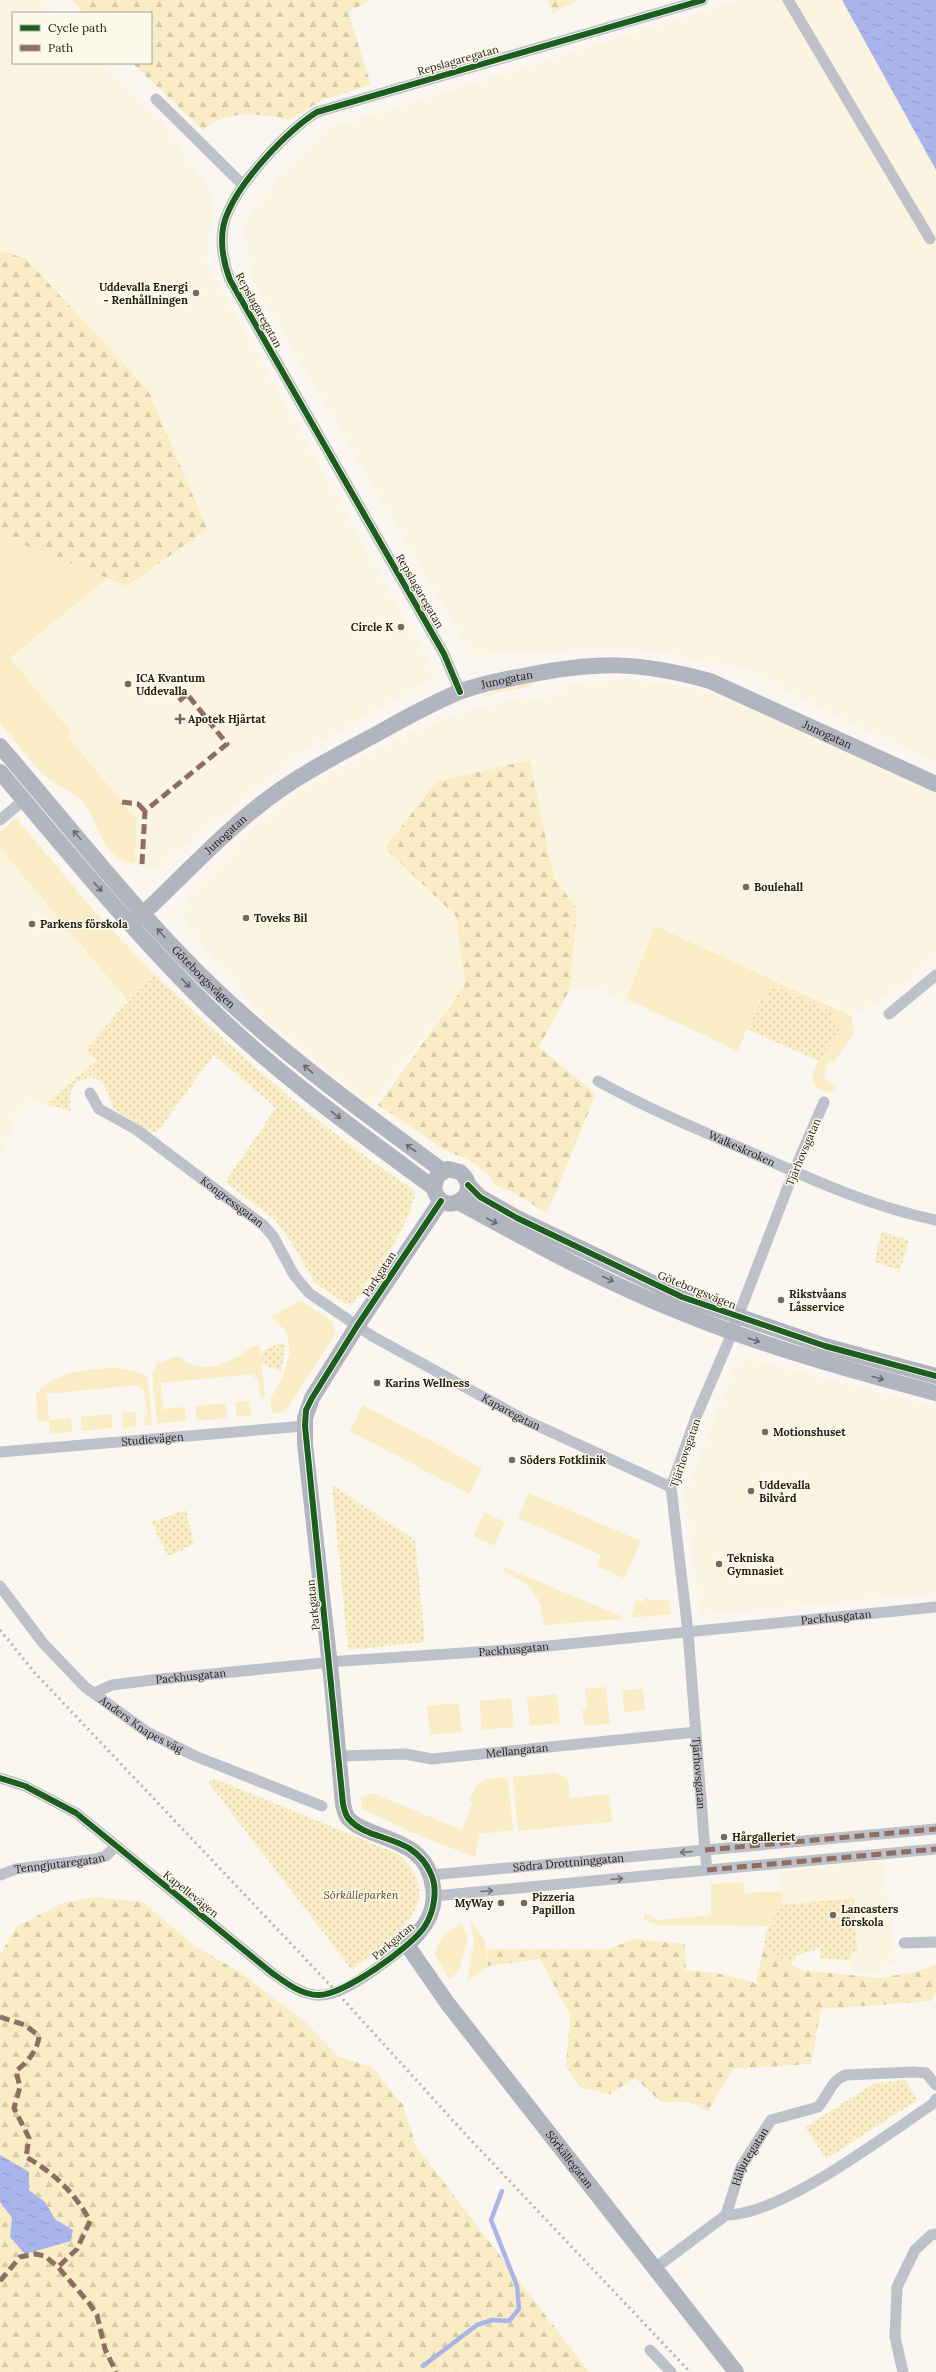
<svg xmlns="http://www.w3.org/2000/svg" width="936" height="2372" viewBox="0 0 936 2372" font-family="Lora,serif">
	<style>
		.built { fill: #fbf4e0 }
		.green { fill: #faedc5 }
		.forest { fill: url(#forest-firs) }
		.park { fill: url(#park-dots) }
		.water { fill: url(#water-ripples) }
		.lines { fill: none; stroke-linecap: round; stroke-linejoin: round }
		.stream { stroke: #a9b4ea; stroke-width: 4.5 }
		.street { stroke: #bec0ca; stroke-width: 11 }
		.secondary { stroke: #b2b5c0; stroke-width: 16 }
		.rail { stroke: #b3b3b4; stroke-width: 3; stroke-dasharray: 2 4; stroke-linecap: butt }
		.quiet { stroke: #8d6e63; stroke-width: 5; stroke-dasharray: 10 5; stroke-linecap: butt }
		.cycleway-casing { stroke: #fdf9ec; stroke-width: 8 }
		.cycleway { stroke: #1b5e20; stroke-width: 6 }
		.oneway { stroke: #6b6a6a }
		.oneway2 { stroke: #71706f }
		.poi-dot { fill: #6f6b61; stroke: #fdf9ec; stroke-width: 1.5 }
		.labels { text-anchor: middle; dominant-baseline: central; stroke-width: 3; stroke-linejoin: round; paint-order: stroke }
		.street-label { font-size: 11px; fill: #242014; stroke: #fdf9ec }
		.poi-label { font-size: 11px; font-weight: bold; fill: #242014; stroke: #fdf9ec; text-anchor: start }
		.park-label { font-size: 11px; font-style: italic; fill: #574a22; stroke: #fdf9ec }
	</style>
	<defs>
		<pattern id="forest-firs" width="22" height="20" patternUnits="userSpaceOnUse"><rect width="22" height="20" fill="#faedc5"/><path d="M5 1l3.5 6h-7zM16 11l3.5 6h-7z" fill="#d6cba8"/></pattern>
		<pattern id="park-dots" width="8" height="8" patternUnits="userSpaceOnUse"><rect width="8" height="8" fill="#faedc5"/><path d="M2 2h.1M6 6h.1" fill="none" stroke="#d6cba8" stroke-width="1.8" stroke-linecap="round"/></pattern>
		<pattern id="water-ripples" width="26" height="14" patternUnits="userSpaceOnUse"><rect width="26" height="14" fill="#a9b4ea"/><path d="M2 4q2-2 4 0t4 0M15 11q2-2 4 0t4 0" fill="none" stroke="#919ac8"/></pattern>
	</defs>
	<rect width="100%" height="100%" fill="#f9f7f0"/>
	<g class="built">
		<path d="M 0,0 L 40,0 L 53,13 L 13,13 L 13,63 L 102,63 L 165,126 L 213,194 L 207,263 L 436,676 L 297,755 L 157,869 L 127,864 L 115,856 L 103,843 L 94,814 L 84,800 L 55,779 L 0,635 L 82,568 L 127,586 L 26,259 L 0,250 Z"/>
		<path d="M 739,0 L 842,0 L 936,170 L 936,763 L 813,704 L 744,667 L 700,661 L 661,651 L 607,648 L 472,655 L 260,293 L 251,274 L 245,233 L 248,216 L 280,175 L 328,129 Z"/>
		<path d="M 628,679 L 696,688 L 722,696 L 936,792 L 936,955 L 908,980 L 867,1009 L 852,1014 L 763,975 L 731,1048 L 596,988 L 570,989 L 577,909 L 554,877 L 528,760 L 385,848 L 456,916 L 465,985 L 371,1105 L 262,1016 L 205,949 L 183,916 L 187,900 L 252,829 L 301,788 L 411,733 L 461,713 L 525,697 L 540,702 L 579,682 Z"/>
		<path d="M 0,848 L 128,1001 L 86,1049 L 96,1061 L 46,1104 L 32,1100 L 30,1104 L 16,1113 L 4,1151 L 0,1150 Z"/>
		<path d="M 746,1358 L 936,1407 L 936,1593 L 700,1615 L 685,1494 L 735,1367 Z"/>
		<path d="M 883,1860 L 895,1962 L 877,1972 L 850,1971 L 850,1960 L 820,1958 L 820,1948 L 798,1955 L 790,1964 L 764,1946 L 768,1926 L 783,1905 L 779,1871 Z"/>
	</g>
	<g class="green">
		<path d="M 0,535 L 107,578 L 10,658 L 71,732 L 67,736 L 136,819 L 135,863 C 102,861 100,825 86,805 C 75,792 58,788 46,777 C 29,761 15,740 0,723 Z"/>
		<path d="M 531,682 L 535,682 L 528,687 L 476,698 L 510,686 Z"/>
		<path d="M 16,818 L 95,912 L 153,973 L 128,1001 L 0,848 L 0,832 Z"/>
		<path d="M 655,926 L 852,1016 L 854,1034 L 835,1060 L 826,1065 L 824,1078 L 836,1087 L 830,1093 L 816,1087 L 812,1076 L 821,1056 L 827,1050 L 773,986 L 766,1000 L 760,998 L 739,1048 L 735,1052 L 730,1047 L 627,998 Z"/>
		<path d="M 302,1301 L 332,1321 L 336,1333 L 288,1407 L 283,1412 L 272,1413 L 270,1399 L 282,1379 L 290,1353 L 287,1332 L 271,1317 L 297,1302 Z"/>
		<path d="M 257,1345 L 260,1347 L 265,1397 L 260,1397 L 258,1379 L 255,1379 L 254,1374 L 161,1383 L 163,1409 L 185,1407 L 186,1421 L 157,1424 L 152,1374 L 157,1364 L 178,1356 C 201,1377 232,1364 252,1346 Z"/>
		<path d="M 118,1368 L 141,1373 L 148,1378 L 152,1425 L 145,1425 L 144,1416 L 147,1415 L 144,1389 L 141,1390 L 140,1385 L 47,1394 L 49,1420 L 71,1418 L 72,1432 L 50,1434 L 49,1421 L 38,1422 L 36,1394 C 56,1370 89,1369 118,1368 Z"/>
		<path d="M 249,1401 L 251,1415 L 237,1417 L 235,1402 Z"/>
		<path d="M 225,1403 L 227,1418 L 197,1421 L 195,1406 Z"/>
		<path d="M 363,1405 L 482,1468 L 469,1494 L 350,1431 Z"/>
		<path d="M 135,1412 L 137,1426 L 123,1428 L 122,1413 Z"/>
		<path d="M 112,1414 L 113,1428 L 82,1431 L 81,1417 Z"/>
		<path d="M 529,1493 L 641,1541 L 624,1578 L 597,1566 L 601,1555 L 518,1518 Z"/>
		<path d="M 485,1513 L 505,1522 L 494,1546 L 473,1536 Z"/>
		<path d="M 504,1567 L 623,1617 L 623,1619 L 544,1625 C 540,1592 531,1585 503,1571 Z"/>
		<path d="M 645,1597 L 654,1601 L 669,1599 L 671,1614 L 630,1618 L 637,1600 L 643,1602 Z"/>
		<path d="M 606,1687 L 610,1724 L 584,1726 L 582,1710 L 587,1709 L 585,1689 Z"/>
		<path d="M 643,1689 L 645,1710 L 624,1712 L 622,1690 Z"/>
		<path d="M 557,1694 L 560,1723 L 530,1726 L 527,1697 Z"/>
		<path d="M 511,1698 L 514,1727 L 482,1730 L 479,1701 Z"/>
		<path d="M 459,1703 L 462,1732 L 430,1735 L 427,1706 Z"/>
		<path d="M 554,1773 L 568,1778 L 570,1798 L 609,1794 L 612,1822 L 518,1831 L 513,1777 Z"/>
		<path d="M 508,1777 L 513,1830 L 480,1834 L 475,1857 L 420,1836 L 362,1809 L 361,1797 L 372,1793 L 462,1830 L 473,1803 L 469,1801 L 476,1786 L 485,1779 Z"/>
		<path d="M 743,1882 L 745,1893 L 781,1891 L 783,1905 L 768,1926 L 659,1925 L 644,1920 L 644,1913 L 659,1920 L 711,1915 L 711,1884 Z"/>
		<path d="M 470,1922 L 485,1940 L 488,1966 L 467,1981 L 474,1941 Z"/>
		<path d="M 461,1923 L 468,1936 L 459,1971 L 449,1979 L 435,1955 C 439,1936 446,1933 461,1923 Z"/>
	</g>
	<g class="forest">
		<path d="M 72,0 L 371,0 L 348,12 L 371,85 L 322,100 L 289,120 C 262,113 224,109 203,130 L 132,63 L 151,63 L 151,13 L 84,13 Z"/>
		<path d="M 548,0 L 578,0 L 553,13 Z"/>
		<path d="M 0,250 L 26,259 L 148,390 L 207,529 L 127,586 L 0,535 Z"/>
		<path d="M 529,760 L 554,877 L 577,909 L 570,989 L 539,1047 L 596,1094 L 547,1213 L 514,1193 L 495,1185 L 489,1175 L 469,1160 L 445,1150 L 378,1105 L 465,985 L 456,916 L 385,848 L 436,782 Z"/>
		<path d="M 95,1897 L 143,1902 L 196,1947 L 237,1970 L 305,2022 L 339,2057 L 372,2067 L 403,2105 L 416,2146 L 589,2372 L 0,2372 L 0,2202 L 12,2218 L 10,2237 L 73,2230 L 55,2219 L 45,2202 L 29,2190 L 8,2161 L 0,2155 L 0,1955 L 16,1927 L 62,1903 Z"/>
		<path d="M 634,1939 L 685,1944 L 686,1970 L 716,1973 L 756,1983 L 764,1946 L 800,1970 L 880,1978 L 915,1972 L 936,1965 L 936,1993 L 931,2001 L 821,2009 L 811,2064 L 733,2069 L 708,2111 L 688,2102 L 661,2102 L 635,2078 L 610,2094 L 581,2088 L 566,2067 L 570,2015 L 540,1959 L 488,1966 L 487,1949 L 609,1949 Z"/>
	</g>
	<g class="park">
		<path d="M 153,973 C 235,1050 316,1126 410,1187 L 415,1192 C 408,1232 376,1269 354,1302 L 346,1304 L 315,1283 L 290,1240 L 274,1219 L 225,1182 L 276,1108 L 214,1055 L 157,1132 L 150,1132 L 114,1109 L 103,1082 L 92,1077 L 75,1083 L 70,1094 L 70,1111 L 46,1104 L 96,1061 L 86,1049 Z"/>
		<path d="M 773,985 L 832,1013 L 839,1032 L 819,1061 L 747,1029 L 761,998 L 766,1000 Z"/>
		<path d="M 882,1232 L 909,1240 L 900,1270 L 874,1262 Z"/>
		<path d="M 279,1343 L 286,1345 L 281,1371 L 261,1364 L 262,1352 Z"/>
		<path d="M 332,1485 L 415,1540 L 425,1642 L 348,1650 Z"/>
		<path d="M 186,1510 L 194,1544 L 168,1556 L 151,1522 Z"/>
		<path d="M 213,1778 L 398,1854 C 452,1903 390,1939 352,1970 L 208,1782 Z"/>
		<path d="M 854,1898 L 857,1951 L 851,1951 L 850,1960 L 820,1958 L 820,1948 L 798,1955 L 790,1964 L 764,1946 L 768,1926 L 783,1905 Z"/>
		<path d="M 905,2080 L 917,2100 L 826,2159 L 805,2127 L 875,2083 Z"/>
	</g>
	<g class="water">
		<path d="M 842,0 L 936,0 L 936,170 Z"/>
		<path d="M 0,2155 L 29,2172 L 29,2190 L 45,2202 L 55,2219 L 73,2230 L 71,2241 L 25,2254 L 10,2237 L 12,2218 L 0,2202 Z"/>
	</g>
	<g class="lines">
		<path class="stream" d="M 423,2366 L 477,2325 L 492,2320 L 509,2321 L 519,2309 L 517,2286 L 491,2220 L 502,2191"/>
		<g class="street">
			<path d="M 788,0 L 930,239"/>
			<path d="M 156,99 L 243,185"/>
			<path d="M 460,692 L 444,654 L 230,280 C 222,259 218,233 228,212 C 242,179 287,131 317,112 L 703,0"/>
			<path d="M 0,820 L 24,800"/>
			<path d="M 889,1014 L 936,975"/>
			<path id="s1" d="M 598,1081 C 644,1107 693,1127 741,1148 C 804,1176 868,1206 936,1220"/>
			<path id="s2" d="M 90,1093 L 99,1109 L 137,1130 L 263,1225 L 273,1236 L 294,1275 L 309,1293 L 372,1336 L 525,1420 L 671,1487"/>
			<path id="s3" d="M 824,1102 L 794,1171 L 727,1345 L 696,1417 L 671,1487 L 688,1632 L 705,1850 L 936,1829"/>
			<path id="s4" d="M 0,1452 L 305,1426"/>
			<path id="s5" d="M 0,1586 L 43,1643 L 85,1687 L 147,1732 L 195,1756 L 322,1806"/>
			<path id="s6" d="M 94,1693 L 112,1685 L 152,1680 L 342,1661 L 508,1650 L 936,1607"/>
			<path id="s7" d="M 339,1756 L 405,1754 L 432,1759 L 696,1732"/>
			<path d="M 0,1778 L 25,1786 L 76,1813 L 272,1973 C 285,1982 300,1994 316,1995 C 343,1998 386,1961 407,1945"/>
			<path d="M 707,1870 L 936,1849"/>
			<path id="s8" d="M 0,1875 L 16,1869 L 96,1859 L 106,1856 L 116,1846"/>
			<path id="s9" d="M 431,1875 L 705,1850 L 707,1870 L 435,1896"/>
			<path d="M 904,1943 L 936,1942"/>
			<path d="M 726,2215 C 780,2216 886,2135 934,2103 L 936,2099"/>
			<path id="s10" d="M 655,2268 L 726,2215 L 741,2167 L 771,2120 L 818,2107 C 828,2096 831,2080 846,2075 L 913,2072 L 926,2073 L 936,2085"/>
			<path d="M 650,2350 L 671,2372"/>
			<path d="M 903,2372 L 895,2337 L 897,2287 L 915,2250 L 931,2235 L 936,2234"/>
		</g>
		<g class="secondary">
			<path id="s11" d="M 0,746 C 69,826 137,914 213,987 C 284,1055 364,1113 443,1171"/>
			<path d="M 0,772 C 69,853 136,936 212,1010 C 280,1076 358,1132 434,1188 C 442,1222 486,1193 460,1172 L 448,1169 L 437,1176 L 434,1188"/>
			<path id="s12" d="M 131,925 C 178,882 222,832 273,795 C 302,773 335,757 367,739 C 397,723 427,705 459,692 C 479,684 502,680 523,676 C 597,661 638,661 710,681 L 936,784"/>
			<path d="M 468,1185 L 480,1197 L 517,1218 L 682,1297 L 825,1346 L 936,1376"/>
			<path id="s13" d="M 441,1201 L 357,1326 L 312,1398 L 305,1418 L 305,1444 L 332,1684 L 343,1804 C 344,1808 345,1814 348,1818 C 355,1826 362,1828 371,1832 C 401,1844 428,1850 433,1887 C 437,1913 424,1928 407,1945 L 448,2004 L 736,2372"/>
			<path d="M 458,1202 C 530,1241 603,1282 680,1312 C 763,1346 849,1370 936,1393"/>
		</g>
		<path class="rail" d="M 0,1630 L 35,1673 L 331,1986 L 467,2136 L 690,2372"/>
		<g class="quiet">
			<path d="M 122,802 L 138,804 L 145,811"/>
			<path d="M 142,864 L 145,811 L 227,744 L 187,694 L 179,701"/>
			<path d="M 705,1850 L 936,1829"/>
			<path d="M 707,1870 L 936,1849"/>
			<path d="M 0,2017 L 25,2025 L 39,2036 C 38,2051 27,2062 16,2071 L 20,2087 L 14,2108 L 29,2138 L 26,2157 C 53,2172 76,2194 90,2221 L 77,2249 L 58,2267"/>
			<path d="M 0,2281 L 20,2257 L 35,2254 L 45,2256 L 58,2267 L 89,2303 L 97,2315 L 105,2349 L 116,2372"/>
		</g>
		<defs>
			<g id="cycleway">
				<path d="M 460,692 L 444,654 L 230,280 C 222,259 218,233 228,212 C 242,179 287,131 317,112 L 703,0"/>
				<path d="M 468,1185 L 480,1197 L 517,1218 L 682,1297 L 825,1346 L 936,1376"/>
				<path d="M 0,1778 L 25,1786 L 76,1813 L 272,1973 C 285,1982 301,1995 318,1995 C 342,1996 412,1947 425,1926 C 434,1912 438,1889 431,1874 C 413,1832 369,1844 348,1818 C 345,1814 344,1808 343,1804 L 305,1426 L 306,1410 L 312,1398 L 357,1326 L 441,1201"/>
			</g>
		</defs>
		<use href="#cycleway" class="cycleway-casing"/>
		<use href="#cycleway" class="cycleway"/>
	</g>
	<defs><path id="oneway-shaft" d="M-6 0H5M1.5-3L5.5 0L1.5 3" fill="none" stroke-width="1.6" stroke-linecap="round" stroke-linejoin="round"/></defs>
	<g class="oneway">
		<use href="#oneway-shaft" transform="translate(77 835) rotate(-131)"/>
		<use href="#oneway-shaft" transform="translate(98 887) rotate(49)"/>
		<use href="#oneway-shaft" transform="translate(161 933) rotate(-132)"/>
		<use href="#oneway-shaft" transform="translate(186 983) rotate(46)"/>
		<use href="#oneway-shaft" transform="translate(308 1069) rotate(-139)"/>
		<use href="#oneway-shaft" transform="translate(336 1115) rotate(37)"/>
		<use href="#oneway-shaft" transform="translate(411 1148) rotate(-144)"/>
		<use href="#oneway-shaft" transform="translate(492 1221) rotate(28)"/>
		<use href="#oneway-shaft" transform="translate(608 1279) rotate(25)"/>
		<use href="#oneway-shaft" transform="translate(754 1340) rotate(18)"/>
		<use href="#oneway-shaft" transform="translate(878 1378) rotate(15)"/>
	</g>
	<g class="oneway2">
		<use href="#oneway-shaft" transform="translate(686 1852) rotate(175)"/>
		<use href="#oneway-shaft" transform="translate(617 1879) rotate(-5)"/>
		<use href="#oneway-shaft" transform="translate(487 1891) rotate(-5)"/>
	</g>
	<g class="poi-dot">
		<circle cx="196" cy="293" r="4"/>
		<circle cx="401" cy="627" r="4"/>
		<circle cx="128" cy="684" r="4"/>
		<path d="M178 713h4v4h4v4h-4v4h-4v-4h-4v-4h4z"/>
		<circle cx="746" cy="887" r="4"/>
		<circle cx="246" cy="918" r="4"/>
		<circle cx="32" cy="924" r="4"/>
		<circle cx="781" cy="1300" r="4"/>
		<circle cx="377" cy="1383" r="4"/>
		<circle cx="765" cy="1432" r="4"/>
		<circle cx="512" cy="1460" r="4"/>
		<circle cx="751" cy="1491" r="4"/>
		<circle cx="719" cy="1564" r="4"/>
		<circle cx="724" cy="1837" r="4"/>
		<circle cx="501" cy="1903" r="4"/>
		<circle cx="524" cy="1903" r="4"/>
		<circle cx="833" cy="1915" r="4"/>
	</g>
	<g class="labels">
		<g class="street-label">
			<text transform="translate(458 60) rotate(-16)">Repslagaregatan</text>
			<text transform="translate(259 310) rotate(61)">Repslagaregatan</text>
			<text transform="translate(420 591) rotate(60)">Repslagaregatan</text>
			<text stroke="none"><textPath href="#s12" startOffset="455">Junogatan</textPath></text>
			<text stroke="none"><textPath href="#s12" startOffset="790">Junogatan</textPath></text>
			<text stroke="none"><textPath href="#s12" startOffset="131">Junogatan</textPath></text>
			<text stroke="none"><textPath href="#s11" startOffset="308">Göteborgsvägen</textPath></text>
			<text stroke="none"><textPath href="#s1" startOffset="159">Walkeskroken</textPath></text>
			<text transform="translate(803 1152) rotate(-67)">Tjärhovsgatan</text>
			<text stroke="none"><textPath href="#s2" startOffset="181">Kongressgatan</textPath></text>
			<text transform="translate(379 1274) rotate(-57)">Parkgatan</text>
			<text transform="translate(697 1290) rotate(22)">Göteborgsvägen</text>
			<text stroke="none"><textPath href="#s2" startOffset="537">Kaparegatan</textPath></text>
			<text stroke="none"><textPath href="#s4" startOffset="153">Studievägen</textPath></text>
			<text transform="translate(685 1453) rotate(-71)">Tjärhovsgatan</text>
			<text transform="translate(313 1605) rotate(-96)">Parkgatan</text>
			<text stroke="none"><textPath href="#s6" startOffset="747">Packhusgatan</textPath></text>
			<text stroke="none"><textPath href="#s6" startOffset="423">Packhusgatan</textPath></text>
			<text stroke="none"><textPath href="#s6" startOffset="99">Packhusgatan</textPath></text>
			<text stroke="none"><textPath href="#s5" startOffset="200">Anders Knapes väg</textPath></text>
			<text stroke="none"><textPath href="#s7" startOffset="179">Mellangatan</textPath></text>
			<text stroke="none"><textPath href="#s3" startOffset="702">Tjärhovsgatan</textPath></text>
			<text stroke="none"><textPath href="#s8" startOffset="61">Tenngjutaregatan</textPath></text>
			<text stroke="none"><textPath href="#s9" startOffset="138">Södra Drottninggatan</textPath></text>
			<text transform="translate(191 1894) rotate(39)">Kapellevägen</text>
			<text transform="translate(393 1941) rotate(-40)">Parkgatan</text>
			<text stroke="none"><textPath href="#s10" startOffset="152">Håljutegatan</textPath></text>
			<text stroke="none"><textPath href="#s13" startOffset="1111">Sörkällegatan</textPath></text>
		</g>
		<g class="poi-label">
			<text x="188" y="287" text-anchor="end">Uddevalla Energi<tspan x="188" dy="13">- Renhållningen</tspan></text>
			<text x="393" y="627" text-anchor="end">Circle K</text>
			<text x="136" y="678">ICA Kvantum<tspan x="136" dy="13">Uddevalla</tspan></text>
			<text x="188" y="719">Apotek Hjärtat</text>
			<text x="754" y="887">Boulehall</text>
			<text x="254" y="918">Toveks Bil</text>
			<text x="40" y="924">Parkens förskola</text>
			<text x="789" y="1294">Rikstvåans<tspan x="789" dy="13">Låsservice</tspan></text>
			<text x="385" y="1383">Karins Wellness</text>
			<text x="773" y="1432">Motionshuset</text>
			<text x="520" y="1460">Söders Fotklinik</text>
			<text x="759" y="1485">Uddevalla<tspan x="759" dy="13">Bilvård</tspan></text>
			<text x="727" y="1558">Tekniska<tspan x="727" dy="13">Gymnasiet</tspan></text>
			<text x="732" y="1837">Hårgalleriet</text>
			<text x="532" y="1897">Pizzeria<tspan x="532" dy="13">Papillon</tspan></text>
			<text x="493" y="1903" text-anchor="end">MyWay</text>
			<text x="841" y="1909">Lancasters<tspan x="841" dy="13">förskola</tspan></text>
		</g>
		<g class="park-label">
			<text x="361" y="1895">Sörkälleparken</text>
		</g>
	</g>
	<rect x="12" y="12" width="140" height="52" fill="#fdf9ec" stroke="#a6a296"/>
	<rect x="20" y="25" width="20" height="6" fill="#1b5e20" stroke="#a6a296"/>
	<text x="48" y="32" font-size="12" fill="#242014">Cycle path</text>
	<rect x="20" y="45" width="20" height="6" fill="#8d6e63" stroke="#a6a296"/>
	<text x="48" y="52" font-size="12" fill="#242014">Path</text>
</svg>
